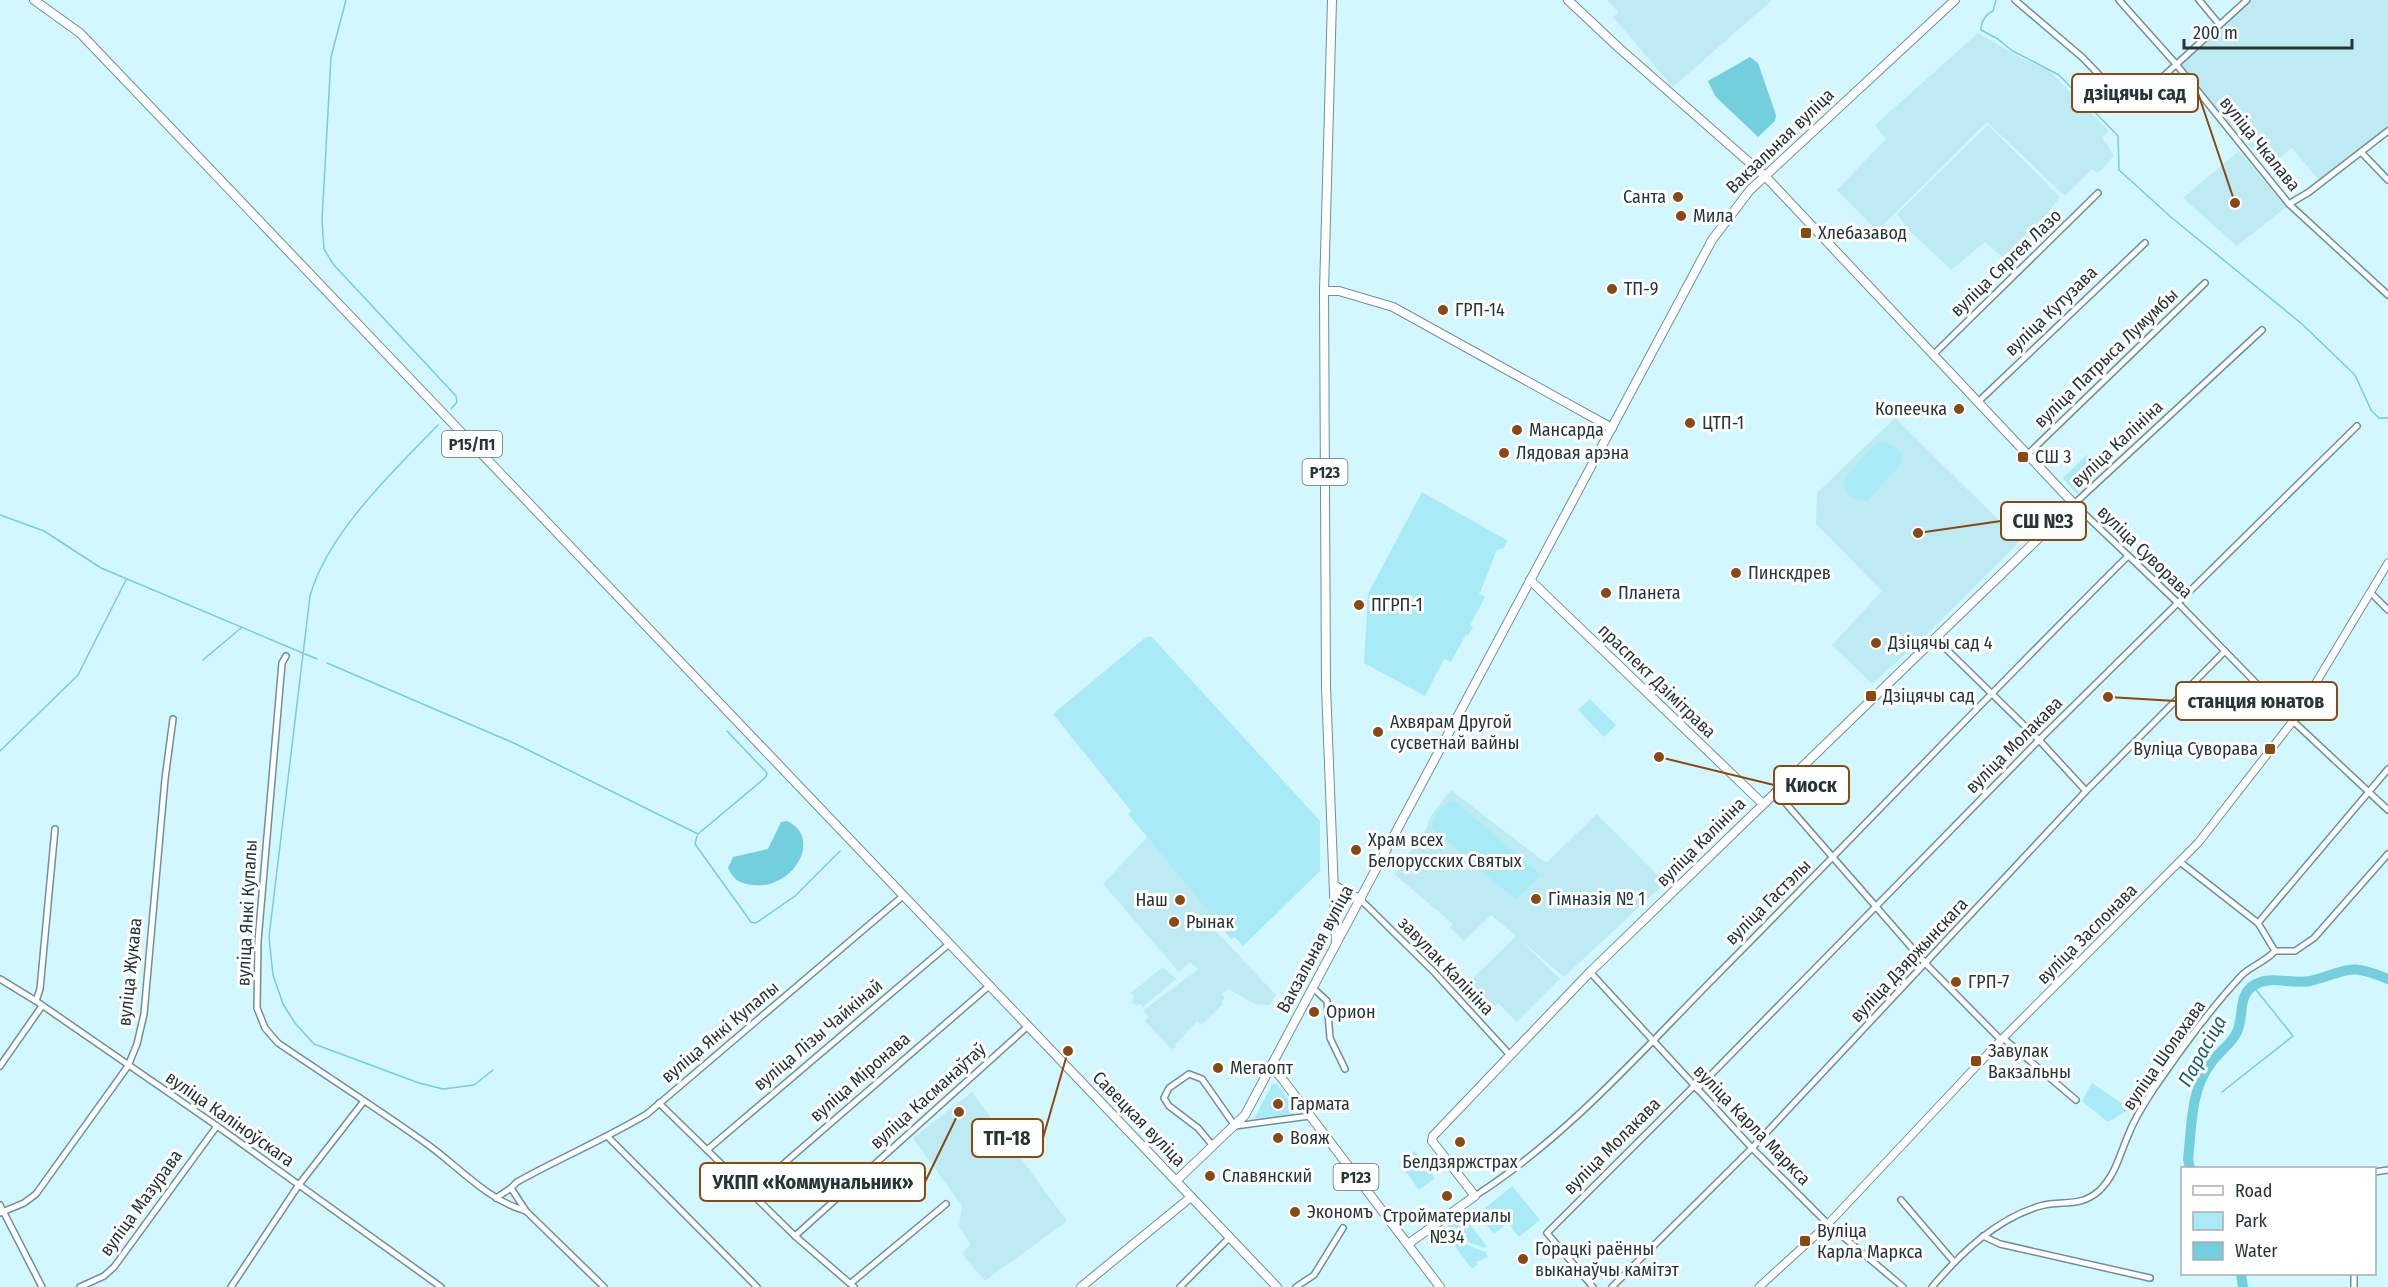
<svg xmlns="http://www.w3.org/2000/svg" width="2388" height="1287" viewBox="0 0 2388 1287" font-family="'Fira Sans Condensed',sans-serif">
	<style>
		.built { fill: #beeaf3 }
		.green { fill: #a8eaf6 }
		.water { fill: #73cede }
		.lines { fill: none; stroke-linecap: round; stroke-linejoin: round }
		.stream { stroke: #73cede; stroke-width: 1.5 }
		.river { stroke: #73cede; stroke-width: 10 }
		.minor-casing { stroke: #6f9097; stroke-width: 8 }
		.tertiary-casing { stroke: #6f9097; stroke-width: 9 }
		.secondary-casing { stroke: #6f9097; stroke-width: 10 }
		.primary-casing { stroke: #6f9097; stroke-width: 10 }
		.minor { stroke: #fff; stroke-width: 5 }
		.tertiary { stroke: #fff; stroke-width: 7 }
		.secondary { stroke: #fff; stroke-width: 8 }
		.primary { stroke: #fff; stroke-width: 8 }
		.poi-dot { fill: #894910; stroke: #fff; stroke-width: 2 }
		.labels { text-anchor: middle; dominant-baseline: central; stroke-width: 6; stroke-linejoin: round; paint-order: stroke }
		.shield { fill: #fff; stroke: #687273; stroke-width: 1.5 }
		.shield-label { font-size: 16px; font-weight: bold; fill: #273537 }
		.street-label { font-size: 18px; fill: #273537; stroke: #fff }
		.poi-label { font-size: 18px; fill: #273537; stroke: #fff; text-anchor: start }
		.water-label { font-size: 20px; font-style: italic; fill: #16616d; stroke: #fff }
		.leader { fill: none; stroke: #894910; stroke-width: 2 }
		.callout-dot { fill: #894910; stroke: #fff; stroke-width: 2 }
		.callout { fill: #fff; stroke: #894910; stroke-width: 2 }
		.callout-label { font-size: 20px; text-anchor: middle; font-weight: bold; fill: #273537 }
	</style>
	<rect width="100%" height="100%" fill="#d3f7fe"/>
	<g class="built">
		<path d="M 1607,0 L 1770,0 L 1771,1 L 1673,87 L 1613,17 L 1619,12 Z"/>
		<path d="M 2253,0 L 2388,0 L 2388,129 L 2321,183 L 2292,148 L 2268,167 L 2178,64 Z"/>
		<path d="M 1978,33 L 2021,58 L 2047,69 L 2109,131 L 2102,137 L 2114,156 L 2098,173 L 2092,169 L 2065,196 L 1987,122 L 1877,231 L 1837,190 L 1886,139 L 1875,125 Z"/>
		<path d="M 1988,125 L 2060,197 L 2009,263 L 1985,242 L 1951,270 L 1907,228 L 1897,214 Z"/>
		<path d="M 2239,151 L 2286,207 L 2237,246 L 2183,198 Z"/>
		<path d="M 1895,418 L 2020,541 L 1921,640 L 1872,684 L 1832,645 L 1882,591 L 1816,524 L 1817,493 Z"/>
		<path d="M 1451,790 L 1546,863 L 1597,814 L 1665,883 L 1564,977 L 1519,939 L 1560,979 L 1517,1022 L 1498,1003 L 1486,1014 L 1468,993 L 1471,990 L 1466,985 L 1516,936 L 1491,915 L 1464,941 L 1450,928 L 1453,924 L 1394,874 L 1426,829 L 1430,817 Z"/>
		<path d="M 1147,837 L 1215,919 L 1210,925 L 1276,995 L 1269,1005 L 1255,1004 L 1228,989 L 1222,994 L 1225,998 L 1221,1002 L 1223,1004 L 1202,1025 L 1197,1021 L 1175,1045 L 1177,1047 L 1171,1049 L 1145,1021 L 1149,1017 L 1143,1011 L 1198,969 L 1190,962 L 1179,972 L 1103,884 Z"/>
		<path d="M 1163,967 L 1176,979 L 1143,1007 L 1140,1004 L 1137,1006 L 1132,1002 L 1134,997 L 1131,993 Z"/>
		<path d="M 972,1092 L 1067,1221 L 985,1281 L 962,1254 L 970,1244 L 959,1226 L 962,1206 L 913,1138 Z"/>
	</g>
	<g class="green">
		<path d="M 1881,443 C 1892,443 1897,447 1902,456 L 1900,465 L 1867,501 L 1850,497 L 1845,490 L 1844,479 L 1874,445 Z"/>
		<path d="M 2087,455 L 2101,471 L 2077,494 L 2063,478 Z"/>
		<path d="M 1422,492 L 1508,541 L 1504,548 L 1497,550 C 1490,565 1487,578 1479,594 L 1485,597 L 1470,625 L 1473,627 L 1468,635 L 1466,634 L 1451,662 L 1444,659 L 1425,696 L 1364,663 L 1368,594 Z"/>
		<path d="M 1146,637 L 1152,637 L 1320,821 L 1320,871 L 1243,946 L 1235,937 L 1231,939 L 1128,814 L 1131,811 L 1053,714 Z"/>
		<path d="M 1590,699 L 1616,725 L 1604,737 L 1578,710 Z"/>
		<path d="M 1454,800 L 1541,875 L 1516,900 L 1432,828 C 1434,815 1442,804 1454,800 Z"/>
		<path d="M 1276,1083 L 1296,1110 L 1294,1115 L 1257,1120 L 1255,1117 L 1272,1085 Z"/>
		<path d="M 2092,1083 L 2130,1109 L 2108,1122 L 2082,1101 Z"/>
		<path d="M 1415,1151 L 1435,1178 L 1419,1190 L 1399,1162 Z"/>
		<path d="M 1512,1186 L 1540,1220 L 1519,1237 L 1508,1223 L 1494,1234 L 1478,1214 Z"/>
		<path d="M 1461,1213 L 1486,1245 L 1485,1248 L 1459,1239 L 1447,1225 Z"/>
		<path d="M 1459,1242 L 1486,1252 L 1488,1257 L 1476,1262 L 1477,1265 L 1472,1269 L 1454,1245 Z"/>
	</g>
	<g class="water">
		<path d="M 1750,57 L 1758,63 L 1776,115 L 1775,121 L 1758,137 L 1715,96 L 1708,81 Z"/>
		<path d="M 787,821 C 823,837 794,890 753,885 C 740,884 734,880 728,868 L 733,857 L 768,849 L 781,822 Z"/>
	</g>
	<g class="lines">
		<g class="stream">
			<path d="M 346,0 L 331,57 L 322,220 L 324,249 L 333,264 L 456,396 L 457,402 L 451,409"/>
			<path d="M 1996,0 L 1993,11 C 1986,14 1980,23 1981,30 L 1998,39 L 2011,50 L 2059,75 L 2118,136 L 2119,170 L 2172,218 L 2302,324 L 2355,375 L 2371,410 L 2379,418 L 2388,418"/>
			<path d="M 438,425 C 394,470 327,534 310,596 L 269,937 L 273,975 L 283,1004 L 295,1023 L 314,1044 L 419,1083 L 443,1089 L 474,1085 L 493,1070"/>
			<path d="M 0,515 L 44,531 L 101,568 L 317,659"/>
			<path d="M 203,660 L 241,628"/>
			<path d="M 327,663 L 516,744 L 698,834 L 766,777 L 767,773 L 727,731"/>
			<path d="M 0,751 L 78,675 L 126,580"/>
			<path d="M 697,836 L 695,844 L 751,922 L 756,923 L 795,896 L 840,851"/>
			<path d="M 2222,1092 L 2293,1036 L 2253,986"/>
		</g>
		<g class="river">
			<path d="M 2190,1168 L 2188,1159 C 2192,1126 2190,1091 2211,1063 C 2218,1052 2231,1045 2237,1032 C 2245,1015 2236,995 2256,984 C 2272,975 2292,985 2310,981 C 2350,971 2346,962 2388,979"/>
			<path d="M 2241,1274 L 2243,1287"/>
		</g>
		<defs>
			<g id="minor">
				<path d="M 2015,0 L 2083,58 L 2126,103 L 2134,103 L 2247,0"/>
				<path d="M 2119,0 L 2176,64 L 2289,204 L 2388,295"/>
				<path d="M 2199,0 L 2219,24"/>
				<path d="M 2361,152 L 2388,180"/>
				<path d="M 2289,204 L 2309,192 L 2388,131"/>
				<path d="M 2262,330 L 2074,504 L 2179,604 L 2293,721 L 2388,810"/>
				<path d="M 1934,354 L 2098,193"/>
				<path d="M 1978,402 L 2145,243"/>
				<path d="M 2028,454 L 2205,283"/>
				<path d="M 2371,593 L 2388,610"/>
				<path d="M 1935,638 L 2039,740 L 2086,791"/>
				<path d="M 286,656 L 282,663 L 258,941 L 257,1008 L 265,1028 L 278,1043 C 328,1077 378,1109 427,1144 C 459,1167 487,1200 526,1211 L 604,1287"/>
				<path d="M 1775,791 L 1926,964 L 2001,1040"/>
				<path d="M 2180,862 L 2258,923 L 2275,951"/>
				<path d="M 1361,900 L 1434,972 L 1509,1054"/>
				<path d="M 2258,923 L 2388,769"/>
				<path d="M 2275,951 L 2295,951 L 2314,938 L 2388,854"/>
				<path d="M 1590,972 L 1752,1148 L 1828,1224 L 1903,1287"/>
				<path d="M 0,979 L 36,1001 L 217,1126 L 441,1287"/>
				<path d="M 1313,988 L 1327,1001 L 1330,1038 L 1345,1069"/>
				<path d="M 36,1001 L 40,989 L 55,829"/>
				<path d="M 2003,1038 L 2076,1100"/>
				<path d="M 0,1066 L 42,1006"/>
				<path d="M 1697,1089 L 2039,740 L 2357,426"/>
				<path d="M 659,1103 L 795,1236 L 854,1287"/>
				<path d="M 608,1137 L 757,1287"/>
				<path d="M 1213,1146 L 1198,1128 L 1169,1106 L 1164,1098 L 1169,1088 L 1189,1074 L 1202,1079 L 1235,1126 L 1310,1116"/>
				<path d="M 707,1150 L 949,944"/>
				<path d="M 2374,1172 L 2388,1170"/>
				<path d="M 751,1192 L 989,986"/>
				<path d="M 1475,1196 C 1567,1137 1640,1053 1716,976 C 1854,837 1989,694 2128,556"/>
				<path d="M 496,1198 L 511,1188"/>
				<path d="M 1901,1200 L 1954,1262"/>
				<path d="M 0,1205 L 42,1287"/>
				<path d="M 526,1211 L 511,1188 L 517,1182 C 560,1158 605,1139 647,1114 L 903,896"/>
				<path d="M 0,1213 L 24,1203 L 36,1194 L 128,1066 L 137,1044 L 144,1014 L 165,779 L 173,719"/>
				<path d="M 795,1236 L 1027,1027"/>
				<path d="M 1983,1236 L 2000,1244 L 2150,1278"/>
				<path d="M 2354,1274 L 2354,1287"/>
				<path d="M 851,1283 L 946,1204"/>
				<path d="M 80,1287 L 104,1276 L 114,1267 L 217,1126"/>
				<path d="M 231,1287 L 298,1186 L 364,1101"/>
				<path d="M 1180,1287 L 1230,1237"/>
				<path d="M 1296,1287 L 1314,1275 L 1343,1228"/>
				<path d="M 1593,1287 L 1547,1233 L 1694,1086"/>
				<path d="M 1612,1287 L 1752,1148 L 2086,791 L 2225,651"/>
				<path d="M 1932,1287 C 1961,1253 1996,1219 2040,1206 C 2062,1199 2079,1209 2100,1190 C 2115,1175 2119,1157 2127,1138 C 2133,1122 2143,1105 2153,1090 C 2180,1051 2209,1010 2242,975 C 2251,966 2265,962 2275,951"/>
			</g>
			<path id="tertiary" d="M 1759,1287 L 1828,1224 L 2001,1040 L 2198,843 L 2293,721 L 2388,563"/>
			<g id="secondary">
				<path d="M 1324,291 L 1339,291 L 1393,307 L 1612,428"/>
				<path d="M 1530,580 L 1762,803"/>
				<path d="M 1336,944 L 1712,240 L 1750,190 L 1955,0"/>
				<path d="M 1176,1181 L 1277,1287"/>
				<path d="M 1408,1244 L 1475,1196 L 1432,1141 L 1433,1136 L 1590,972 L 2074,504 L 1766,177"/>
				<path d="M 1081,1287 L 1191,1197"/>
			</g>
			<g id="primary">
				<path d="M 34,0 L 80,33 L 1176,1181 L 1245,1115 L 1336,944 L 1326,687 L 1324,291 L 1332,0"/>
				<path d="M 1568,0 L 1619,48 L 1766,177"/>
				<path d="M 1335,886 L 1361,900"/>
				<path d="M 1270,1067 L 1280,1076 L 1440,1287"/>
			</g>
		</defs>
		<use href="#minor" class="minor-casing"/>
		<use href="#tertiary" class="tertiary-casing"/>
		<use href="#secondary" class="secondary-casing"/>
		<use href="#primary" class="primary-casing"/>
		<use href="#minor" class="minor"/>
		<use href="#tertiary" class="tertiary"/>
		<use href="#secondary" class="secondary"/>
		<use href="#primary" class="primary"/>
	</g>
	<g class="poi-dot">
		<circle cx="1678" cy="197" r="6"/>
		<circle cx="1681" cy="216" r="6"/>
		<rect x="1800" y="227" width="12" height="12" rx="3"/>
		<circle cx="1612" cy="289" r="6"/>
		<circle cx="1443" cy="310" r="6"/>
		<circle cx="1959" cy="409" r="6"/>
		<circle cx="1690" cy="423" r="6"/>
		<circle cx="1517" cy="430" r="6"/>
		<circle cx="1504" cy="453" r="6"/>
		<rect x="2017" y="451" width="12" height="12" rx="3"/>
		<circle cx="1736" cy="573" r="6"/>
		<circle cx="1606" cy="593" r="6"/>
		<circle cx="1359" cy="605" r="6"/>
		<circle cx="1876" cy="643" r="6"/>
		<rect x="1865" y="690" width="12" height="12" rx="3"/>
		<circle cx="1378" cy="732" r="6"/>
		<rect x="2264" y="743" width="12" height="12" rx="3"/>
		<circle cx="1356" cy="850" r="6"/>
		<circle cx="1536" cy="899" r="6"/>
		<circle cx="1180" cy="900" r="6"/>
		<circle cx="1174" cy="922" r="6"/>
		<circle cx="1956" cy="982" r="6"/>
		<circle cx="1314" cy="1012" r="6"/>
		<rect x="1970" y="1055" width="12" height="12" rx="3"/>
		<circle cx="1218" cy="1068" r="6"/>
		<circle cx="1278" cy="1104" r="6"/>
		<circle cx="1278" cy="1138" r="6"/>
		<circle cx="1460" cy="1142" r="6"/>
		<circle cx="1210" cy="1176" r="6"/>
		<circle cx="1447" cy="1196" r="6"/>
		<circle cx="1295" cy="1212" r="6"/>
		<rect x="1799" y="1235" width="12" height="12" rx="3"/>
		<circle cx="1523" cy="1259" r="6"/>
	</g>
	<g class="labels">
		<g class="shield">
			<rect x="442" y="431" width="60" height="26" rx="4.5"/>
			<rect x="1302.5" y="459" width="45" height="26" rx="4.5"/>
			<rect x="1333.5" y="1164" width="45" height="26" rx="4.5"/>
		</g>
		<g class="shield-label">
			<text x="472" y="444">Р15/П1</text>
			<text x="1325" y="472">Р123</text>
			<text x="1356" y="1177">Р123</text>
		</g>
		<g class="street-label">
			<text transform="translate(1780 141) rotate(-44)">Вакзальная вуліца</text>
			<text transform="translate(2260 144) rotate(51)">вуліца Чкалава</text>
			<text transform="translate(2006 263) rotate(-44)">вуліца Сяргея Лазо</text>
			<text transform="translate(2051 311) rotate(-44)">вуліца Кутузава</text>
			<text transform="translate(2106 358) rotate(-44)">вуліца Патрыса Лумумбы</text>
			<text transform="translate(2117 444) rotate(-43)">вуліца Калініна</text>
			<text transform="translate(2145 552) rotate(44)">вуліца Суворава</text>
			<text transform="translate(1657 681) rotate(44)">праспект Дзімітрава</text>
			<text transform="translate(2014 745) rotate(-45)">вуліца Молакава</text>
			<text transform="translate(1701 842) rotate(-45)">вуліца Калініна</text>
			<text transform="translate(1768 902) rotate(-45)">вуліца Гастэлы</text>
			<text transform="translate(247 913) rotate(-87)">вуліца Янкі Купалы</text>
			<text transform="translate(2087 934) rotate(-45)">вуліца Заслонава</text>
			<text transform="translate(1315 949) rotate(-62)">Вакзальная вуліца</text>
			<text transform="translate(1909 960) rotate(-47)">вуліца Дзяржынскага</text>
			<text transform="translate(1446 966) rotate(46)">завулак Калініна</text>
			<text transform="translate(130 972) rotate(-84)">вуліца Жукава</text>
			<text transform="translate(720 1032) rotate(-40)">вуліца Янкі Купалы</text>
			<text transform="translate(818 1035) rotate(-40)">вуліца Лізы Чайкінай</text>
			<text transform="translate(2164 1055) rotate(-55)">вуліца Шолахава</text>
			<text transform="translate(860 1077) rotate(-41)">вуліца Міронава</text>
			<text transform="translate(928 1096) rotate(-42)">вуліца Касманаўтаў</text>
			<text transform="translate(230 1119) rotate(35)">вуліца Каліноўскага</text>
			<text transform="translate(1139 1119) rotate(46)">Савецкая вуліца</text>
			<text transform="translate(1752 1125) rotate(46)">вуліца Карла Маркса</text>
			<text transform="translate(1612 1146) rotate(-45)">вуліца Молакава</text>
			<text transform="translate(141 1203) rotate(-54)">вуліца Мазурава</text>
		</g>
		<g class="poi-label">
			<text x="1666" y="197" text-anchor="end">Санта</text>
			<text x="1693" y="216">Мила</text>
			<text x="1818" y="233">Хлебазавод</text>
			<text x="1624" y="289">ТП-9</text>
			<text x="1455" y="310">ГРП-14</text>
			<text x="1947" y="409" text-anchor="end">Копеечка</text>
			<text x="1702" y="423">ЦТП-1</text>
			<text x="1529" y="430">Мансарда</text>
			<text x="1516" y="453">Лядовая арэна</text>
			<text x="2035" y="457">СШ 3</text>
			<text x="1748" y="573">Пинскдрев</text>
			<text x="1618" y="593">Планета</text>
			<text x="1371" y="605">ПГРП-1</text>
			<text x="1888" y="643">Дзіцячы сад 4</text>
			<text x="1883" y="696">Дзіцячы сад</text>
			<text x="1390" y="722">Ахвярам Другой<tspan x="1390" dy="21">сусветнай вайны</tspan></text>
			<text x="2258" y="749" text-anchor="end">Вуліца Суворава</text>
			<text x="1368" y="840">Храм всех<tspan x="1368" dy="21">Белорусских Святых</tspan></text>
			<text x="1548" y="899">Гімназія № 1</text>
			<text x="1168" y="900" text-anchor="end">Наш</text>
			<text x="1186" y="922">Рынак</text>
			<text x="1968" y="982">ГРП-7</text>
			<text x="1326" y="1012">Орион</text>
			<text x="1988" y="1051">Завулак<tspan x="1988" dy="21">Вакзальны</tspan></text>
			<text x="1230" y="1068">Мегаопт</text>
			<text x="1290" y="1104">Гармата</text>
			<text x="1290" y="1138">Вояж</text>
			<text x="1460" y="1162" text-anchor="middle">Белдзяржстрах</text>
			<text x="1222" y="1176">Славянский</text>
			<text x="1307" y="1212">Экономъ</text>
			<text x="1447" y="1216" text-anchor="middle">Стройматериалы<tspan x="1447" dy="21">№34</tspan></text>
			<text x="1817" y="1231">Вуліца<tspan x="1817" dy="21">Карла Маркса</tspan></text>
			<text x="1535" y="1249">Горацкі раённы<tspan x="1535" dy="21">выканаўчы камітэт</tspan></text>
		</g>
		<g class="water-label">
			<text transform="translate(2202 1051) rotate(-61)">Парасіца</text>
		</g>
	</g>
	<path class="leader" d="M2235 203L2198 93M1918 533L2001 521M2108 697L2176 701M1659 757L1774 785M1068 1051L1043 1138M959 1112L925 1182"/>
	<g class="callout-dot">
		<circle cx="2235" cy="203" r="6"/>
		<circle cx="1918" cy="533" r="6"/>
		<circle cx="2108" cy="697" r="6"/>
		<circle cx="1659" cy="757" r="6"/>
		<circle cx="1068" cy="1051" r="6"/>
		<circle cx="959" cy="1112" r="6"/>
	</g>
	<g class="callout">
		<rect x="2072" y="74" width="126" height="38" rx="6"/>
		<rect x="2001" y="502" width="85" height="38" rx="6"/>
		<rect x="2176" y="682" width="161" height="38" rx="6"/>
		<rect x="1774" y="766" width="75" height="38" rx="6"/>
		<rect x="972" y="1119" width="71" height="38" rx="6"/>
		<rect x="700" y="1163" width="225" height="38" rx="6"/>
	</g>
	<g class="callout-label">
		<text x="2135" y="100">дзіцячы сад</text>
		<text x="2043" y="528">СШ №3</text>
		<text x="2256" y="708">станция юнатов</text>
		<text x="1811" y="792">Киоск</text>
		<text x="1007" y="1145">ТП-18</text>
		<text x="813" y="1189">УКПП «Коммунальник»</text>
	</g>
	<rect x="2181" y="1167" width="195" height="108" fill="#ffffff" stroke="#a9aeaf" stroke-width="1.5"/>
	<rect x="2193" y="1186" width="30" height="9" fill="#ffffff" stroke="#a9aeaf" stroke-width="1.5"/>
	<text x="2235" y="1197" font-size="18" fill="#273537">Road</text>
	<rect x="2193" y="1212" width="30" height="18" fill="#a8eaf6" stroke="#a9aeaf" stroke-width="1.5"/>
	<text x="2235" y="1227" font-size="18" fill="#273537">Park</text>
	<rect x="2193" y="1242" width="30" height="18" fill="#73cede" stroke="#a9aeaf" stroke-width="1.5"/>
	<text x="2235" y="1257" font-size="18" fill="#273537">Water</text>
	<path d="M2184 39v9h168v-9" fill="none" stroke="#273537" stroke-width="3"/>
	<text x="2193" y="39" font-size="18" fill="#273537" stroke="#ffffff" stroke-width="4.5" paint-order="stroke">200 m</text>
</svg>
